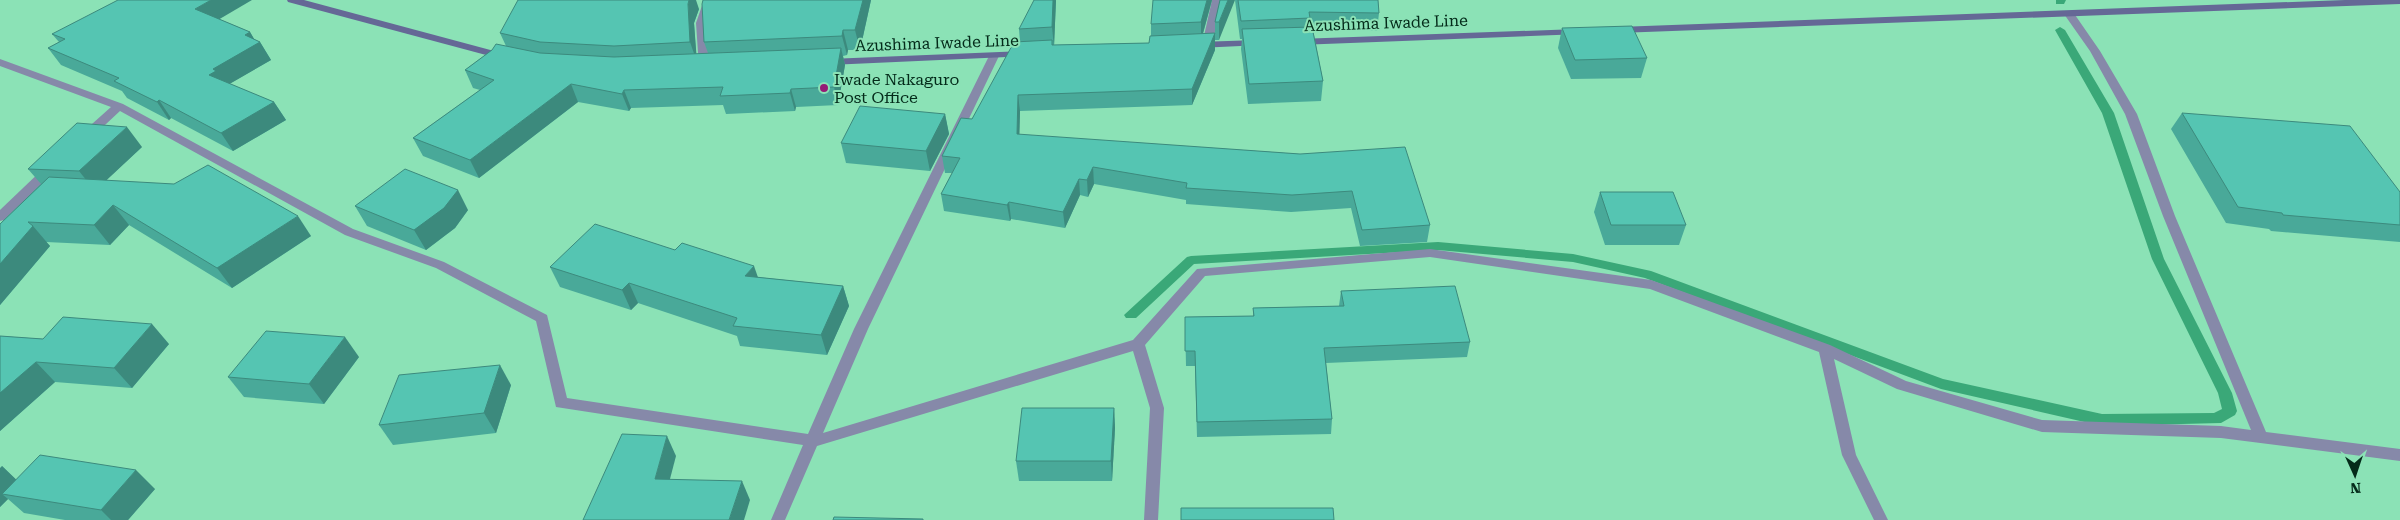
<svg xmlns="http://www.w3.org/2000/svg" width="2400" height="520" viewBox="0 0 2400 520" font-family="'Roboto Serif',serif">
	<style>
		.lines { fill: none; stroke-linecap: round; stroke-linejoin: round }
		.stream { fill: #3aa878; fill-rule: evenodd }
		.minor { fill: #8689a9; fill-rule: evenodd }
		.secondary { fill: #656896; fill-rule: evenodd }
		.wall { fill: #49a999 }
		.shaded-wall { fill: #3c8a7d }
		.building { fill: #55c5b2; stroke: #3c8a7d }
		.poi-dot { fill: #951a76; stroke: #8be2b6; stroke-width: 2 }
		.labels { text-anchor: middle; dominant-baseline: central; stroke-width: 4; stroke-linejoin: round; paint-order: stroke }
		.street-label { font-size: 16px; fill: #042b1a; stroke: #8be2b6 }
		.poi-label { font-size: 16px; fill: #042b1a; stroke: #8be2b6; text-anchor: start }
	</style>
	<rect width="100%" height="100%" fill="#8be2b6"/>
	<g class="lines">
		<g class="stream">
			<path d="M 2056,0 L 2066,0 L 2064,4 L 2056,4 Z"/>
			<path d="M 2060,27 L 2065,30 L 2114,113 L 2164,259 L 2232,393 L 2237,411 L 2235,415 L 2221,423 L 2102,426 L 1941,389 L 1645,278 L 1573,262 L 1438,250 L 1194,264 L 1136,318 L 1126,318 L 1124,315 L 1187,257 L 1191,256 L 1438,242 L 1573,254 L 1651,271 L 1943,379 L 2102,414 L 2214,413 L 2222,409 L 2218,393 L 2152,259 L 2102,113 L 2055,30 Z"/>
		</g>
		<g class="minor">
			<path d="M 704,0 L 714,0 L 706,23 L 709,67 L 704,70 L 699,67 L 696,23 Z"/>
			<path d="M 1212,0 L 1222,0 L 1212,45 L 1207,48 L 1202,45 Z"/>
			<path d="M 2069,11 L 2073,12 L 2100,51 L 2137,114 L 2175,216 L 2266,432 L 2400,449 L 2400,461 L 2221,438 L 2042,432 L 1897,389 L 1834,359 L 1856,455 L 1888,520 L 1874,520 L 1842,455 L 1819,352 L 1650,289 L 1430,257 L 1205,276 L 1145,345 L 1164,408 L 1158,520 L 1144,520 L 1150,408 L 1133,351 L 817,446 L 785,520 L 771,520 L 803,445 L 556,407 L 536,321 L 436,268 L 345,235 L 120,111 L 91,138 L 83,138 L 81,135 L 83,132 L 111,107 L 0,66 L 0,59 L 123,104 L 353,229 L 444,262 L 547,315 L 567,398 L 808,434 L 854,329 L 989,56 L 994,53 L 999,56 L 868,329 L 823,433 L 1133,340 L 1197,269 L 1430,249 L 1651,280 L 1830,345 L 1906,381 L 2042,420 L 2221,426 L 2251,430 L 2163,216 L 2125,114 L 2090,51 L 2064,14 Z"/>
			<path d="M 49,166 L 55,170 L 53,173 L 4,220 L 0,221 L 0,210 L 45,167 Z"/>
		</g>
		<g class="secondary">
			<path d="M 287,0 L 304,0 L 509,55 L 510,57 L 509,59 L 501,59 L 288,2 Z"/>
			<path d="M 2345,0 L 2400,0 L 2400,4 L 1618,33 L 1613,30 L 1618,27 Z"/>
			<path d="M 1578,29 L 1583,32 L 1582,34 L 1298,45 L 1293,42 L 1298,39 Z"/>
			<path d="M 1258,40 L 1263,43 L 1262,45 L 1198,48 L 1193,45 L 1198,42 Z"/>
			<path d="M 1024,51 L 1028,52 L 1028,56 L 829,65 L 824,62 L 829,59 Z"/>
		</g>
	</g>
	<g class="wall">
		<path d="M 703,0 L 871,0 L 860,50 L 848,50 L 847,55 L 843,56 L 845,65 L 838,105 L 796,107 L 795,111 L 726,114 L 723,105 L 631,108 L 629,111 L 578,102 L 479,178 L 423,156 L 413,138 L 480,90 L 473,88 L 465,70 L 492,50 L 506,46 L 500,33 L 699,9 L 694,23 L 696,54 L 708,53 L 704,42 Z"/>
		<path d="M 1056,0 L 1054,45 L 1149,43 L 1151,36 L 1151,24 L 1212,0 L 1203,34 L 1215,33 L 1215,50 L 1192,105 L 1020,111 L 1019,135 L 1300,154 L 1430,225 L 1427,242 L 1360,246 L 1351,208 L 1291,212 L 1186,204 L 1186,200 L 1094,184 L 1088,197 L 1080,195 L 1065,228 L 1011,219 L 1010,221 L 944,211 L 941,194 L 952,173 L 945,173 L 942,156 L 972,119 L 1020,42 L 1019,29 Z"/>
		<path d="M 1220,0 L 1219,40 L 1215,40 L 1215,22 Z"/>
		<path d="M 1235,0 L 1378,0 L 1379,13 L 1377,31 L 1313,30 L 1323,81 L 1321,101 L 1248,104 L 1241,49 L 1242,39 L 1240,39 Z"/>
		<path d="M 219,19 L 250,32 L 254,39 L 260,42 L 271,60 L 229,84 L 274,102 L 286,120 L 233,151 L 171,118 L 169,120 L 127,98 L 122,91 L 61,65 L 48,48 L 59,42 L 52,34 Z"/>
		<path d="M 1562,28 L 1647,58 L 1641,78 L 1571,79 L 1558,48 Z"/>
		<path d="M 2182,113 L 2400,192 L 2400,242 L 2271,231 L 2269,229 L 2226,223 L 2171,129 Z"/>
		<path d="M 945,114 L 949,134 L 930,171 L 846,163 L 841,143 Z"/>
		<path d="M 142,147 L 106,180 L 311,236 L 232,288 L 129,225 L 110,245 L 46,242 L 50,246 L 0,305 L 0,224 L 41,184 L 28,169 Z"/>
		<path d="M 1600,192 L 1686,225 L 1679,245 L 1605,245 L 1594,212 Z"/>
		<path d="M 355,206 L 468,210 L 455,228 L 426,250 L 367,226 Z"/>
		<path d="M 550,267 L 758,277 L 843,286 L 849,306 L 827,355 L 740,346 L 737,336 L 638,303 L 631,310 L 560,287 Z"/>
		<path d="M 1341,291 L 1470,342 L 1467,357 L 1326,363 L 1332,419 L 1331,434 L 1197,437 L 1195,366 L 1186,366 L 1185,317 L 1253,316 L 1253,308 L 1339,306 Z"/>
		<path d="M 0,336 L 43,339 L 169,344 L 132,388 L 55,382 L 0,431 Z"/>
		<path d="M 359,357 L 324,404 L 244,397 L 228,377 Z"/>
		<path d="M 511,385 L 496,433 L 393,445 L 379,425 Z"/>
		<path d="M 1114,408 L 1115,428 L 1112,481 L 1019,481 L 1016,461 Z"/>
		<path d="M 2,466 L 16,480 L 155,489 L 128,520 L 65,520 L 24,513 L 8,499 L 0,507 Z"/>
	</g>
	<g class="shaded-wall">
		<path d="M 211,0 L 252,0 L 206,27 L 195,9 Z"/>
		<path d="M 689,0 L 696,0 L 699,9 L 694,23 L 697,62 L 690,42 L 688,4 Z"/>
		<path d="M 863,0 L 871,0 L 860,50 L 855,30 Z"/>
		<path d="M 1053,0 L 1056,0 L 1054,47 L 1052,27 Z"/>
		<path d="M 1207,0 L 1212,0 L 1201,40 L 1201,22 Z"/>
		<path d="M 1228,0 L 1235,0 L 1219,40 L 1219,22 Z"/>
		<path d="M 843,30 L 848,50 L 847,55 L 842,36 Z"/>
		<path d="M 250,32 L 257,44 L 260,42 L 271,60 L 226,86 L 209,75 L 213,69 L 245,35 Z"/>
		<path d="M 1215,33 L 1215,50 L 1192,105 L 1192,89 Z"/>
		<path d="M 841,48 L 845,65 L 838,105 L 834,87 Z"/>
		<path d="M 571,84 L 578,102 L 479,178 L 470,160 Z"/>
		<path d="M 791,89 L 796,107 L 795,111 L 790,93 Z"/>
		<path d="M 624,90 L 631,108 L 629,111 L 622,94 Z"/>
		<path d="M 1018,95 L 1020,111 L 1019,151 L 1017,134 Z"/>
		<path d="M 159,100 L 171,118 L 169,120 L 157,102 Z"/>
		<path d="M 274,102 L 286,120 L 233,151 L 221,133 Z"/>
		<path d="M 945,114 L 949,134 L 930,171 L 926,151 Z"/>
		<path d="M 127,127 L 142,147 L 95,191 L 79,171 Z"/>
		<path d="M 1093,167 L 1094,184 L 1088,197 L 1087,180 Z"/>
		<path d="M 1079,179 L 1080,195 L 1065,228 L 1063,212 Z"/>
		<path d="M 458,190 L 468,210 L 455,228 L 426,250 L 414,230 Z"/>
		<path d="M 1009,202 L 1011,219 L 1010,221 L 1007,205 Z"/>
		<path d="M 113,205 L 129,225 L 110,245 L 94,225 Z"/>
		<path d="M 298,216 L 311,236 L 232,288 L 217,268 Z"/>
		<path d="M 33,226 L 50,246 L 0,305 L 0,264 Z"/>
		<path d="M 754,266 L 761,286 L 745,276 Z"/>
		<path d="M 629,283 L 638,303 L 631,310 L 622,290 Z"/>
		<path d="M 843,286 L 849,306 L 827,355 L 821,335 Z"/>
		<path d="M 152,324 L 169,344 L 132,388 L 114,368 Z"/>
		<path d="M 345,337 L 359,357 L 324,404 L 309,384 Z"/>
		<path d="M 36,362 L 55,382 L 0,431 L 0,393 Z"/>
		<path d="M 500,365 L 511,385 L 496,433 L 484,413 Z"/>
		<path d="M 1114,408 L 1115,428 L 1112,481 L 1111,461 Z"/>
		<path d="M 667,436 L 676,456 L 665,498 L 655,479 Z"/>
		<path d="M 2,466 L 23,486 L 2,494 L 8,499 L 0,507 L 0,468 Z"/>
		<path d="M 136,470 L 155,489 L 128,520 L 111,520 L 101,510 Z"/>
		<path d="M 742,481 L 750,500 L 744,520 L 729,520 Z"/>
	</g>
	<g class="building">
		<path d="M 118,0 L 211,0 L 195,9 L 250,32 L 245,35 L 260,42 L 213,69 L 216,71 L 209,75 L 274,102 L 221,133 L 159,100 L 157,102 L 114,81 L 119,78 L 48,48 L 65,39 L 52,34 Z"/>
		<path d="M 518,0 L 689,0 L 688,4 L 690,42 L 614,46 L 540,42 L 500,33 Z"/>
		<path d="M 703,0 L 863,0 L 855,30 L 843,30 L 842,36 L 704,42 L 702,4 Z"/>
		<path d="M 1034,0 L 1053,0 L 1052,27 L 1019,29 Z"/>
		<path d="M 1153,0 L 1207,0 L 1201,22 L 1151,24 Z"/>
		<path d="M 1220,0 L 1228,0 L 1219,22 L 1215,22 Z"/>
		<path d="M 1238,0 L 1378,0 L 1379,13 L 1309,12 L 1310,18 L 1241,21 Z"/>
		<path d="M 1632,26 L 1647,58 L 1575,60 L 1562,28 Z"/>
		<path d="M 1312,27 L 1323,81 L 1249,84 L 1242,29 Z"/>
		<path d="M 1215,33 L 1192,89 L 1018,95 L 1017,134 L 1300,154 L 1405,147 L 1430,225 L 1362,230 L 1352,191 L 1292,195 L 1186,188 L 1187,183 L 1093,167 L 1087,180 L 1079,179 L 1063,212 L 1009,202 L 1007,205 L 941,194 L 960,158 L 942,156 L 961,118 L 972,119 L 1014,42 L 1052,40 L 1052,45 L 1149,43 L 1150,36 Z"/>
		<path d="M 496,44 L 540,53 L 614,57 L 841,48 L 834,87 L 791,89 L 790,93 L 720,96 L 723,87 L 624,90 L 622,94 L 571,84 L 470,160 L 413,138 L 494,80 L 465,70 L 492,50 Z"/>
		<path d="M 860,106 L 945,114 L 926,151 L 841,143 Z"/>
		<path d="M 2182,113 L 2350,126 L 2400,192 L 2400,225 L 2283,215 L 2282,213 L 2238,207 Z"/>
		<path d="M 77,123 L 127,127 L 79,171 L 28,169 Z"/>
		<path d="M 208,165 L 298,216 L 217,268 L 113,205 L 94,225 L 28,222 L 33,226 L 0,264 L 0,224 L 49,177 L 174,184 Z"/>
		<path d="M 405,169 L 458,190 L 444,208 L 414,230 L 355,206 Z"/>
		<path d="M 1600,192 L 1673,192 L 1686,225 L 1611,225 Z"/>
		<path d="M 595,224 L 675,250 L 682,243 L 754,266 L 745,276 L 843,286 L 821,335 L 733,326 L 737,318 L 629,283 L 622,290 L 550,267 Z"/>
		<path d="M 1455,286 L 1470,342 L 1324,348 L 1332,419 L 1197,422 L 1195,351 L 1185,351 L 1185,317 L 1254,316 L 1253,308 L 1344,306 L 1341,291 Z"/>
		<path d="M 63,317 L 152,324 L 114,368 L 36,362 L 0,393 L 0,336 L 43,339 Z"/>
		<path d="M 266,331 L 345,337 L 309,384 L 228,377 Z"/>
		<path d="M 500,365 L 484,413 L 379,425 L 399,375 Z"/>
		<path d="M 1022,408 L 1114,408 L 1111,461 L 1016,461 Z"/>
		<path d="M 622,434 L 667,436 L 655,479 L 742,481 L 729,520 L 583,520 Z"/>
		<path d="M 40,455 L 136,470 L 101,510 L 2,494 Z"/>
		<path d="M 1181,508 L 1333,508 L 1334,520 L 1181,520 Z"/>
		<path d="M 834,517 L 923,519 L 923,520 L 833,520 Z"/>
	</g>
	<circle class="poi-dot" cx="824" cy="88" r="5"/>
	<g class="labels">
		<g class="street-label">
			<text transform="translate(1386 23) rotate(-2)">Azushima Iwade Line</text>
			<text transform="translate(937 43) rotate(-2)">Azushima Iwade Line</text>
		</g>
		<g class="poi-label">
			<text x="834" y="79">Iwade Nakaguro<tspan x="834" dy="18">Post Office</tspan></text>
		</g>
	</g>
	<g transform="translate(2355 475) rotate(177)" stroke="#8be2b6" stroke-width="4" paint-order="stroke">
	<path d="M0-4L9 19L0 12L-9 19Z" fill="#042b1a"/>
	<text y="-8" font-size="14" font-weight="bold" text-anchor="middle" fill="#042b1a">N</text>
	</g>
</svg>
